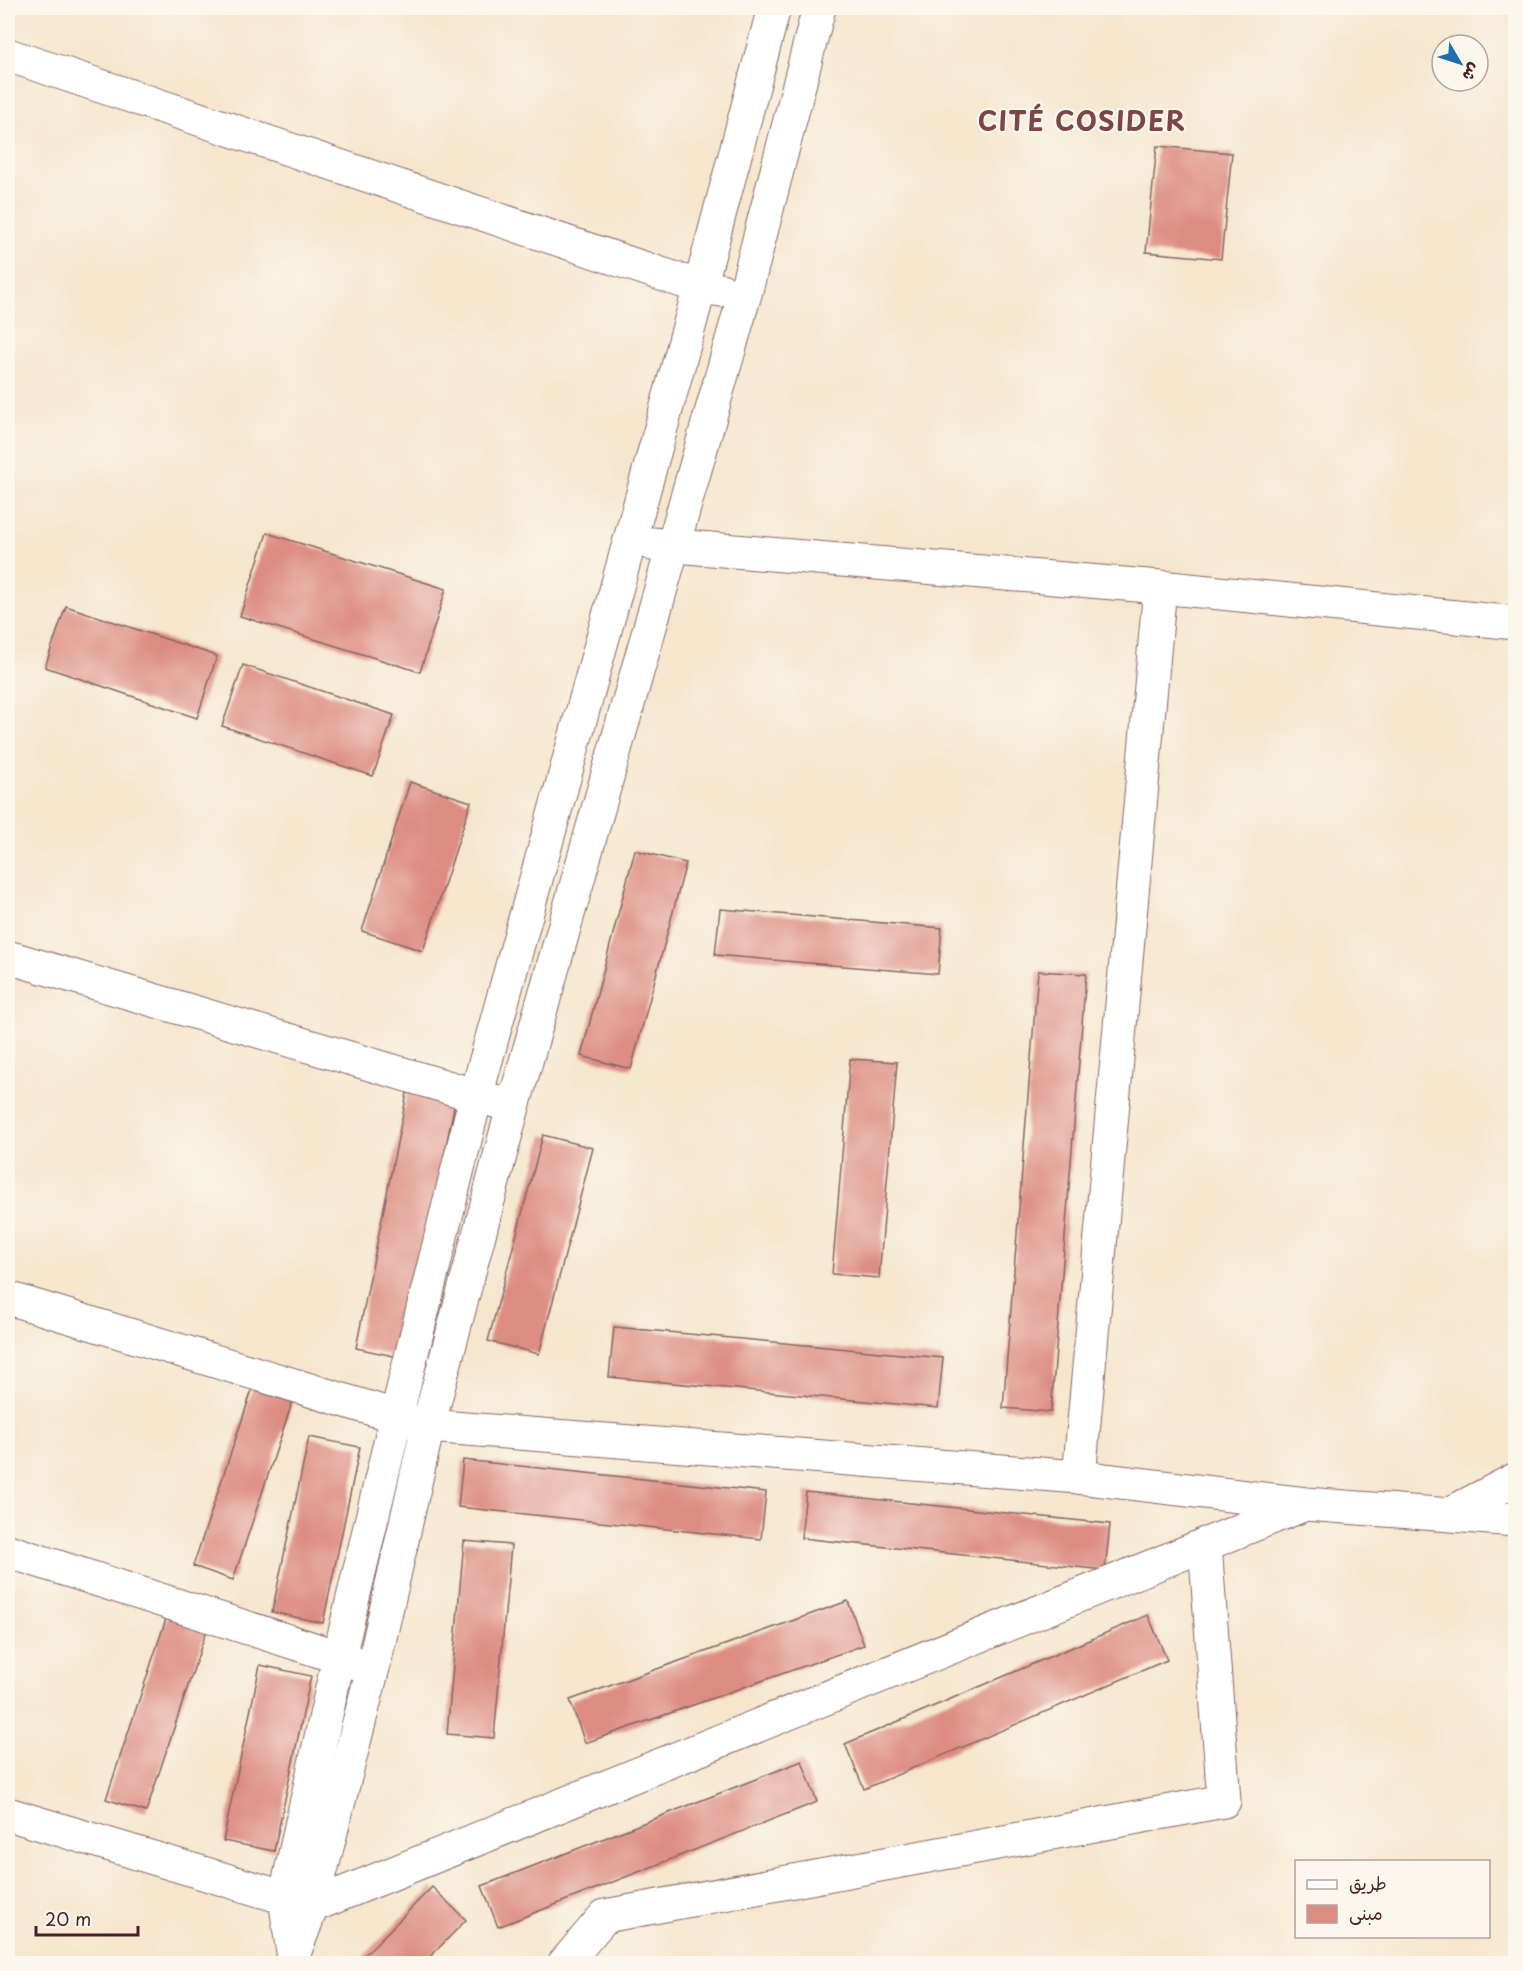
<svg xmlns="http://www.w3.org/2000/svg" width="1523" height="1971" viewBox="0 0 1523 1971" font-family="'Playpen Sans','Playpen Sans Arabic',sans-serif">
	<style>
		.building { fill: #dd8c82 }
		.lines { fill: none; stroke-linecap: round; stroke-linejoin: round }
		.minor-casing { stroke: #866564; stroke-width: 35 }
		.minor { stroke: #fff; stroke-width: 33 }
		.labels { text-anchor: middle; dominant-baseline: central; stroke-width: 4.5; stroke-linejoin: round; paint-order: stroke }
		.district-label { font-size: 26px; font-weight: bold; letter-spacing: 1.5px; fill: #7d4549; stroke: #fbf7ec }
	</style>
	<rect width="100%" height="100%" fill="#fbf7ec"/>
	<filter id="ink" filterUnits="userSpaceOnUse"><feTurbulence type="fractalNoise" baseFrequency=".0167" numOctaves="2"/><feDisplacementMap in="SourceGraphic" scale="12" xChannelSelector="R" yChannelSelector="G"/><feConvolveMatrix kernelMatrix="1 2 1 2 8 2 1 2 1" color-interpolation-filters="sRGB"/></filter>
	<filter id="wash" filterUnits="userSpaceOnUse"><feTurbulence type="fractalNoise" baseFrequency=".008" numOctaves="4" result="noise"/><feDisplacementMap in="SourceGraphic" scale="24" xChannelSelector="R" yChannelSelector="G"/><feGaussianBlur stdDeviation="1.35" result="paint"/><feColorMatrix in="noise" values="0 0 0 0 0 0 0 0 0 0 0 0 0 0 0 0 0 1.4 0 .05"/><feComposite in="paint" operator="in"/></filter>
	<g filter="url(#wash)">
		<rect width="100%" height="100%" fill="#f5e6cd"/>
		<g id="blocks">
			<g class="building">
				<path d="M 1157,146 L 1232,153 L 1221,259 L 1146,252 Z"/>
				<path d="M 267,533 L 446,589 L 420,672 L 240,616 Z"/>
				<path d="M 66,606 L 217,656 L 197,718 L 45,667 Z"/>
				<path d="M 243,665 L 394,715 L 373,776 L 222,726 Z"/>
				<path d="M 410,782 L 471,802 L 423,951 L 362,931 Z"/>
				<path d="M 635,850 L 686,863 L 631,1069 L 581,1056 Z"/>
				<path d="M 720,909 L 942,928 L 938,974 L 715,955 Z"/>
				<path d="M 1038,971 L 1086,974 L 1051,1412 L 1003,1408 Z"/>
				<path d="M 850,1059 L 897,1062 L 879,1278 L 832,1274 Z"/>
				<path d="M 407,1093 L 455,1102 L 403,1358 L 356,1348 Z"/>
				<path d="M 543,1135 L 593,1148 L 539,1354 L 488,1341 Z"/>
				<path d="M 614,1327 L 943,1358 L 938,1408 L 609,1377 Z"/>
				<path d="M 256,1378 L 296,1391 L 233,1580 L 193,1566 Z"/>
				<path d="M 309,1437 L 360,1447 L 323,1623 L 272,1612 Z"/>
				<path d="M 463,1460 L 766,1492 L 761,1539 L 458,1507 Z"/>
				<path d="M 806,1492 L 1110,1524 L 1105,1570 L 801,1538 Z"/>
				<path d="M 464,1541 L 511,1545 L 494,1738 L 447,1734 Z"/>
				<path d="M 848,1601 L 864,1645 L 585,1743 L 570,1700 Z"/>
				<path d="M 169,1610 L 209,1623 L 146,1812 L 106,1799 Z"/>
				<path d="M 1148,1615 L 1167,1660 L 864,1789 L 845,1744 Z"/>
				<path d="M 260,1665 L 311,1676 L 274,1851 L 223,1841 Z"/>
				<path d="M 802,1761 L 817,1802 L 498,1927 L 482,1886 Z"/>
				<path d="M 432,1887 L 466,1920 L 423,1964 L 356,1964 Z"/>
			</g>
		</g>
	</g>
	<g filter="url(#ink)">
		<use href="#blocks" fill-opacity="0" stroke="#866564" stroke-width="1.5"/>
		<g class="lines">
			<defs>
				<g id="minor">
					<path d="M 8,55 L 700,287 L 721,290"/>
					<path d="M 652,544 L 1160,587 L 1516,623"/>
					<path d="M 8,957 L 498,1102"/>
					<path d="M 8,1298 L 428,1426 L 1079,1477 L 1306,1504 L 1516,1520"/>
					<path d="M 1079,1477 L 1160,587"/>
					<path d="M 1449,1514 L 1516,1479"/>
					<path d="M 8,1551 L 360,1664"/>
					<path d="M 8,1814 L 312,1906 L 1303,1505"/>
					<path d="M 293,1953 L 285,1898 L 339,1657 L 396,1417 L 476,1096 L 700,287 L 774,8"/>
					<path d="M 290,1964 L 312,1906 L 373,1668 L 428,1426 L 513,1107 L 745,294 L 819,8"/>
					<path d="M 564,1964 L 605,1916 L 1224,1801 L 1205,1544"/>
				</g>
			</defs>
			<use href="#minor" class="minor-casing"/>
			<use href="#minor" class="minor"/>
		</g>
	</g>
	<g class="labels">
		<g class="district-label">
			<text x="1082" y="120">CITÉ COSIDER</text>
		</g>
	</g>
	<rect width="1523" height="1971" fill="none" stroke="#fbf7ec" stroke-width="30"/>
	<rect x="1295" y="1860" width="195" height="78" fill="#fbf7ec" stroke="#b4a19f" stroke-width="1.5"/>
	<rect x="1307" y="1880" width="30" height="9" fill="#ffffff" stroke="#b4a19f" stroke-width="1.5"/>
	<text x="1349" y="1890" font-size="18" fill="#4a1f2b">طريق</text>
	<rect x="1307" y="1905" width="30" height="18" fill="#dd8c82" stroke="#b4a19f" stroke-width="1.5"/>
	<text x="1349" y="1920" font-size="18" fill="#4a1f2b">مبنى</text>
	<g transform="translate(1460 63) rotate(129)"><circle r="28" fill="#fbf7ec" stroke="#b4a19f" stroke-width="1.5"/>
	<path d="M0-4.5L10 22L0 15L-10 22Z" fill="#1f6fb2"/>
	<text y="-9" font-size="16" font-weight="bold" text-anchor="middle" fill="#4a1f2b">ش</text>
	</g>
	<path d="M36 1926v9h102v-9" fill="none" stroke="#4a1f2b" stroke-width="3"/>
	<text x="45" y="1926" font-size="18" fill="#4a1f2b" stroke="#fbf7ec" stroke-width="4.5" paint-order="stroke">20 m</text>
</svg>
